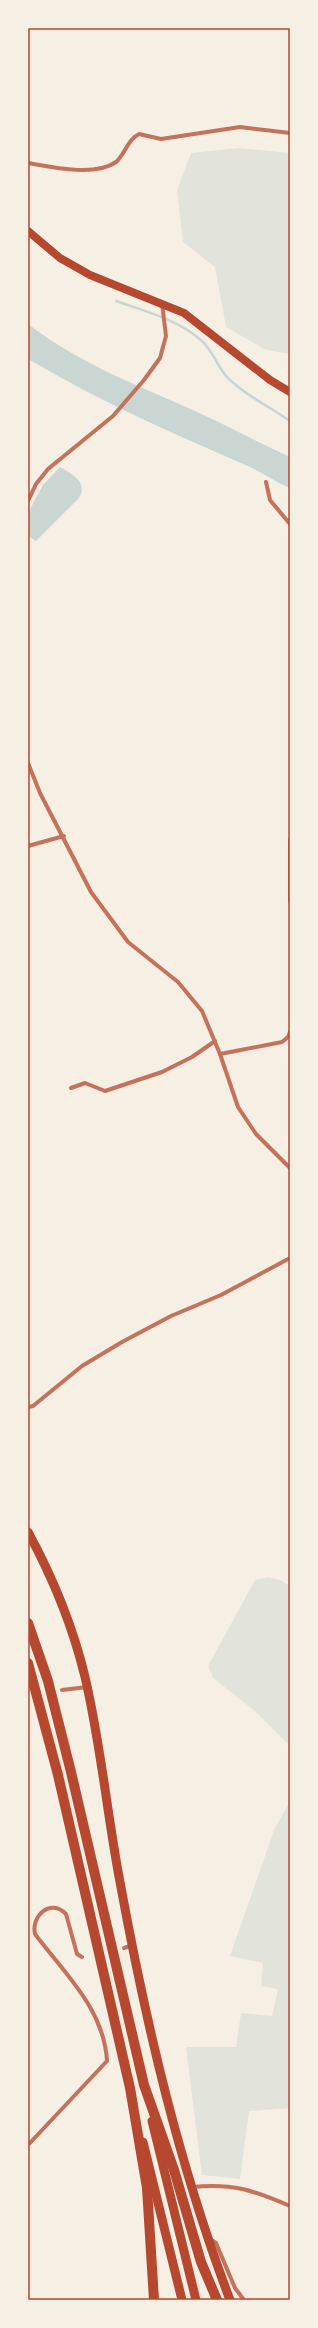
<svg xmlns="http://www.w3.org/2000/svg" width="318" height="2328" viewBox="0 0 318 2328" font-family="'Nunito Sans',sans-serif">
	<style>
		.green { fill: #e2e4dc }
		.water { fill: #c9d6d2 }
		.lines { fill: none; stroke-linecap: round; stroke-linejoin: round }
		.stream { stroke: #c9d6d2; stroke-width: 2.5 }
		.minor { stroke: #c5725c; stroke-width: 4 }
		.secondary { stroke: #b5482f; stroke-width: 8 }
		.trunk { stroke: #b5482f; stroke-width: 9 }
		.motorway { stroke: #b5482f; stroke-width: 10 }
		.neatline { fill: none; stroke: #b5482f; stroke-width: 1.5 }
	</style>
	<rect width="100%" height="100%" fill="#f6efe4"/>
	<g class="green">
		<path d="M 239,148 L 290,153 L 290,354 L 266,350 L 226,327 L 215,267 L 183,242 L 177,190 L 191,153 Z"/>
		<path d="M 268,1577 L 280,1580 L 290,1586 L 290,1746 L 255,1711 L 213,1678 L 208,1666 L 255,1580 Z"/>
		<path d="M 290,1801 L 290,2108 L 249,2111 L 240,2179 L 202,2175 L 186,2047 L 236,2047 L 241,2013 L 272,2016 L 278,1989 L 261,1986 L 263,1963 L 230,1956 L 274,1830 Z"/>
	</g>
	<g class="water">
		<path d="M 28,324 C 78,362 129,382 186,407 C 221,422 255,441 290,457 L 290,488 C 276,482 263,473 250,467 C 174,434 99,401 28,359 Z"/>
		<path d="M 60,467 C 72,474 90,483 78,499 L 36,541 L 28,536 L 28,513 L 43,485 Z"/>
	</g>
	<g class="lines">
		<path class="stream" d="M 116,301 C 145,311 179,320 202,341 C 213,351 217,366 227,377 C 243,394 270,407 290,421"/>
		<g class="minor">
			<path d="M 28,163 C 51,167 95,177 116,162 C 125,154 128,139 139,134 L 161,139 L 240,127 L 290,133"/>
			<path d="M 266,482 L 270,500 L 290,524"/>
			<path d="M 28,501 L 36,484 L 48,469 L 113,416 L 144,380 L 160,358 L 166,336 L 162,303"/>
			<path d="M 28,763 L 40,793 L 91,892 L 128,942 L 178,982 L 202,1011 L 220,1054 L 238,1107 L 256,1134 L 290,1168"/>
			<path d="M 290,839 L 290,902"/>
			<path d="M 28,846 L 64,836"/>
			<path d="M 220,1054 L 282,1042 L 288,1037 L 290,1032"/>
			<path d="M 71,1088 L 85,1083 L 105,1091 L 162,1072 L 192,1057 L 215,1041"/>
			<path d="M 28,1407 L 33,1406 L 82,1366 L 122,1342 L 171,1316 L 221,1295 L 290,1258"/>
			<path d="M 62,1690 L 87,1687"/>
			<path d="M 124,1948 L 133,1945"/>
			<path d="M 28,2145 L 107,2061 C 104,2009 65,1974 35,1934 C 31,1916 50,1898 66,1914 L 77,1954 L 82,1957"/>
			<path d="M 192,2187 C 233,2183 253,2190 290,2206"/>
			<path d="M 210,2239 L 216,2243 L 235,2288 L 244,2300"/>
		</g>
		<path class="secondary" d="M 28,231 L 60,258 L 90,275 L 184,313 L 270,380 L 290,392"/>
		<g class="trunk">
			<path d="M 28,1532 C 53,1578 73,1627 85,1677 C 101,1745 107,1814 120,1882 C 146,2024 179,2165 230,2300"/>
			<path d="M 152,2121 L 196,2300"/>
			<path d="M 143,2142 L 182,2300"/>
		</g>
		<g class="motorway">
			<path d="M 28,1623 L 48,1681 L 71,1772 L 144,2085 L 174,2170 L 201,2262 L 217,2300"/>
			<path d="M 28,1663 L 58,1775 L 130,2088 L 147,2188 L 154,2300"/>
		</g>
	</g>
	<rect width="318" height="2328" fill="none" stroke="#f6efe4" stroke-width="58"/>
	<rect x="29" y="29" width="260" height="2270" class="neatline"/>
</svg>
